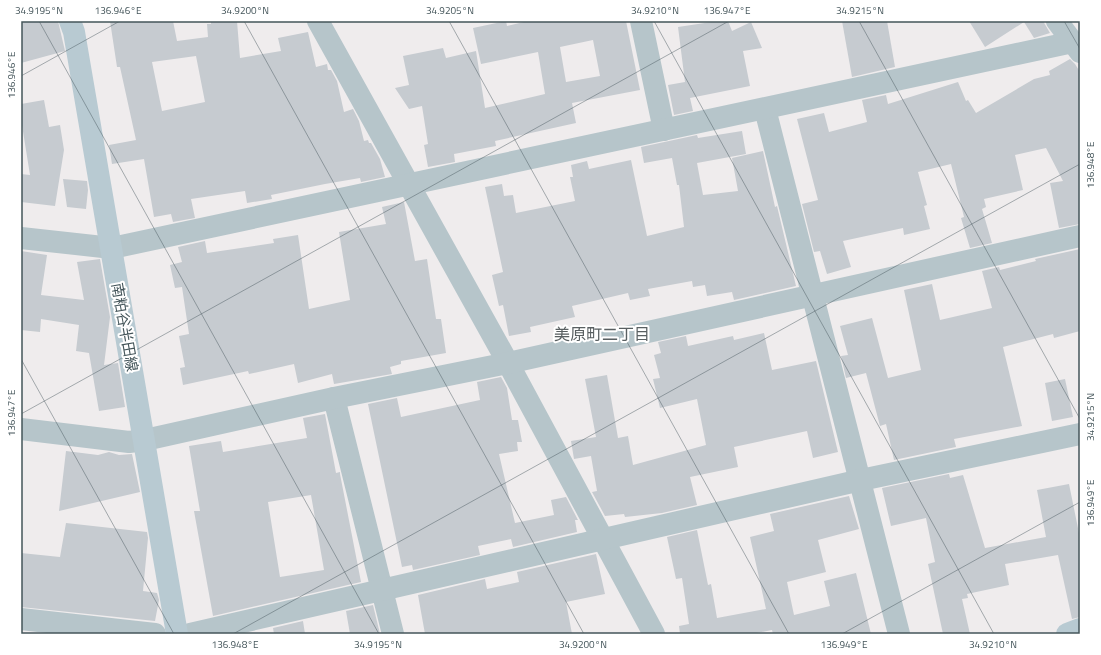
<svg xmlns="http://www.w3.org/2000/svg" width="1101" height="655" viewBox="0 0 1101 655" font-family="'Titillium Web','Noto Sans JP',sans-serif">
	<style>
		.building { fill: #c6cbd0; fill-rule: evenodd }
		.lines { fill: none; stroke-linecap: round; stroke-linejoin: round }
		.street { stroke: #b6c5ca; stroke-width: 22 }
		.secondary { stroke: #b8cad2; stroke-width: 22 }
		.ticks { fill: none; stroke: #44555a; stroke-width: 1; stroke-opacity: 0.45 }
		.labels { text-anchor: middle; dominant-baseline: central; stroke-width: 4; stroke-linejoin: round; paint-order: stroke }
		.street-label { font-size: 15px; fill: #44555a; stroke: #fff }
		.neighbourhood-label { font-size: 16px; fill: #595f61; stroke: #fff }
		.neatline { fill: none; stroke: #44555a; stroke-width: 1.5 }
		.ticks-label { font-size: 10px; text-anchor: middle; fill: #44555a }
	</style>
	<rect width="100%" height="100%" fill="#efeced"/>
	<g class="building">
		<path d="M 21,21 L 58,21 L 65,51 L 21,63 Z"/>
		<path d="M 110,21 L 173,21 L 177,41 L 208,37 L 207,24 L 211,24 L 211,21 L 237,21 L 240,58 L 281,51 L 278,38 L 308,32 L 316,67 L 327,64 L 328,70 L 331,70 L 337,81 L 344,112 L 353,109 L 359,121 L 364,141 L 368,140 L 369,143 L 371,143 L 380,159 L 385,177 L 361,182 L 360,178 L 325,184 L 271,195 L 272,199 L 247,203 L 245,191 L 191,199 L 195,218 L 173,222 L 171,214 L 154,217 L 144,159 L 112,164 L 109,145 L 136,140 L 120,67 L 117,67 ZM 196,56 L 205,102 L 162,111 L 152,62 Z"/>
		<path d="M 506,21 L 507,26 L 528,21 L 626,21 L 640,90 L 572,103 L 576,123 L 495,141 L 496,146 L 454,154 L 455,162 L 428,167 L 424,145 L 428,144 L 422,106 L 409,109 L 395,88 L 409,85 L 403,56 L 443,48 L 446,58 L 476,51 L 485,108 L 545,94 L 538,52 L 481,64 L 473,28 ZM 593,40 L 600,76 L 566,82 L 560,47 Z"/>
		<path d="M 718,21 L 728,21 L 732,31 L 751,22 L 762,48 L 743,51 L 750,86 L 690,98 L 693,111 L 674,115 L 668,85 L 685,82 L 678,27 Z"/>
		<path d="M 842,21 L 887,21 L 895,67 L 852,77 Z"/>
		<path d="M 969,21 L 1043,21 L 1050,33 L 1034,38 L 1024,22 L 985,47 Z"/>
		<path d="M 1070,59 L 1075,64 L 1080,72 L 1080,224 L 1059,228 L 1050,183 L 1063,181 L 1046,148 L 1015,155 L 1023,190 L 984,199 L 986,207 L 982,209 L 992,243 L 970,248 L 961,218 L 964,217 L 951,164 L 918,172 L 927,205 L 924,206 L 930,229 L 904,235 L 903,228 L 843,241 L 851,267 L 827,274 L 820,251 L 814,252 L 802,204 L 818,200 L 797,119 L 824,113 L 829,132 L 867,122 L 862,100 L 886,95 L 888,104 L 958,82 L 966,101 L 968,100 L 976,113 L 1034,79 L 1050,75 L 1049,71 Z"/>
		<path d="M 44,100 L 49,127 L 60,125 L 64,150 L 55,206 L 21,202 L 21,174 L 30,175 L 21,119 L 21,104 Z"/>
		<path d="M 742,131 L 746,154 L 697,163 L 703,195 L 738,191 L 732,158 L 763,151 L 775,207 L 777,206 L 796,286 L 734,300 L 732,292 L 707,296 L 705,285 L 693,287 L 692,281 L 648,289 L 650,296 L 630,300 L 628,293 L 572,306 L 575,317 L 530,327 L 531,332 L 509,336 L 503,305 L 499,306 L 492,275 L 503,272 L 485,187 L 502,184 L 504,196 L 513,195 L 516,213 L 575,201 L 570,177 L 573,177 L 571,165 L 587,161 L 589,169 L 631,160 L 647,236 L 684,227 L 679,185 L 677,185 L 672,158 L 644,163 L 641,147 L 697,135 L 698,138 Z"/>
		<path d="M 63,179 L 87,181 L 88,190 L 86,209 L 67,207 Z"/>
		<path d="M 404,202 L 415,261 L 427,259 L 436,319 L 441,319 L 446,353 L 401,361 L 401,364 L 390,367 L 392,374 L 334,384 L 332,374 L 298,383 L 294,364 L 249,374 L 248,371 L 183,385 L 180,368 L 185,367 L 179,336 L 189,334 L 182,287 L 175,288 L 170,265 L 182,262 L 178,247 L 205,241 L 207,253 L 274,243 L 273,239 L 298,235 L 309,309 L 350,300 L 339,232 L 386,224 L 382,207 Z"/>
		<path d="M 1080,249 L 1080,331 L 1054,338 L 1053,334 L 1003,347 L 1022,426 L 954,439 L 956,447 L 894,460 L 886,424 L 880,426 L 866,373 L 846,378 L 841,356 L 848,355 L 840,326 L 872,318 L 888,378 L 921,370 L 904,290 L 932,284 L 940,320 L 992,308 L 982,271 L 999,267 L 1000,270 L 1036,261 L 1035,259 Z"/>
		<path d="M 21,251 L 47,255 L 41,295 L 84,300 L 77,262 L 100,259 L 110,317 L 104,365 L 118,363 L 125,407 L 99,411 L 89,353 L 76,351 L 79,325 L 41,319 L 40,332 L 21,330 Z"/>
		<path d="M 764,333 L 772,370 L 816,361 L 838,452 L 813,458 L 807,431 L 734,447 L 738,467 L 690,477 L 697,505 L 662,513 L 625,517 L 624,514 L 605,516 L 592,492 L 597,491 L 591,456 L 574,459 L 571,441 L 596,437 L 585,379 L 607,375 L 618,438 L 628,436 L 633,465 L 706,445 L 697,399 L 660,408 L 653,379 L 660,378 L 654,355 L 661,353 L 658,342 L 686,336 L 688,346 L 733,336 L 734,340 Z"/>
		<path d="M 501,377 L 507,388 L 512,420 L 518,420 L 522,442 L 517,442 L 518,451 L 499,454 L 515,523 L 554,515 L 551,500 L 566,497 L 578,520 L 575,520 L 577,532 L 513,547 L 511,539 L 478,546 L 480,555 L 413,570 L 412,565 L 402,567 L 368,404 L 397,398 L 401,417 L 480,400 L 477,382 Z"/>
		<path d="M 1065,379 L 1073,417 L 1052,421 L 1045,383 Z"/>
		<path d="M 325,414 L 336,473 L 340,472 L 340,474 L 361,582 L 213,616 L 194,511 L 200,511 L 189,446 L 221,441 L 223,452 L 307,438 L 303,418 ZM 311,495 L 324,570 L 280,577 L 268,502 Z"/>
		<path d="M 66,451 L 98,455 L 109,452 L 119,455 L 132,454 L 140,492 L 59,511 Z"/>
		<path d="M 949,474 L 950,478 L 963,475 L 985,548 L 1046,537 L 1037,490 L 1069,484 L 1080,538 L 1080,617 L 1072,619 L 1058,555 L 1005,564 L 1009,585 L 967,594 L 968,598 L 962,599 L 970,634 L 943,634 L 928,564 L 935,562 L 926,518 L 891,526 L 882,488 Z"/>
		<path d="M 849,496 L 859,529 L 818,540 L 826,572 L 787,582 L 794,615 L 830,606 L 824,581 L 856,573 L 871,634 L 773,634 L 772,630 L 751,634 L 680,634 L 679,626 L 689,624 L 682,578 L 676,579 L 667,537 L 697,530 L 708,585 L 711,584 L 717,618 L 766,609 L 750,537 L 774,531 L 770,514 Z"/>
		<path d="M 66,523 L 147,532 L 148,538 L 143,591 L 157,593 L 159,600 L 155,621 L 21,607 L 21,553 L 60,557 Z"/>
		<path d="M 596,554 L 605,594 L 566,602 L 572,634 L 425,634 L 418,595 L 485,579 L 487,589 L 519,582 L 517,572 Z"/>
		<path d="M 373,605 L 380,634 L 350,634 L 346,611 Z"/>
		<path d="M 303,621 L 305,634 L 274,634 L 273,628 Z"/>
	</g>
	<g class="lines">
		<g class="street">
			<path d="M 318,21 L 508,363 L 654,634"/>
			<path d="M 641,21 L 664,130"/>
			<path d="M 1057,21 L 1080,52"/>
			<path d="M 765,109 L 899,634"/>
			<path d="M 21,238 L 112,248 L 1073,42"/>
			<path d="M 334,398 L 393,634"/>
			<path d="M 21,429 L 129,442 L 145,440 L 334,398 L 508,363 L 1080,236"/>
			<path d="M 21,619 L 155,634"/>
			<path d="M 190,634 L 861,480 L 1080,434"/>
		</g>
		<g class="secondary">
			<path d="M 70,21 L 74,32 L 177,634"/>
			<path d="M 1067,634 L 1080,629"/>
		</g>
	</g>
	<path class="ticks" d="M 39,21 L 379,634M 244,21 L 584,634M 449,21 L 789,634M 654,21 L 994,634M 859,21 L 1080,419M 1064,21 L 1080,49M 21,76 L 120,21M 21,359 L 174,634M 21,414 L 729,21M 233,634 L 1080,164M 842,634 L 1080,502"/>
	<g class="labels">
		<g class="street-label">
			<text transform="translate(125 327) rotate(80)">南粕谷半田線</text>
		</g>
		<g class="neighbourhood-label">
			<text x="602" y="334">美原町二丁目</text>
		</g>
	</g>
	<rect width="1101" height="655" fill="none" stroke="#ffffff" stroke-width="44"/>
	<rect x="22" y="22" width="1057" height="611" class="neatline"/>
	<g class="ticks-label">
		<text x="39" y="14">34.9195°N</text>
		<text x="118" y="14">136.946°E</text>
		<text x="245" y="14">34.9200°N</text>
		<text x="450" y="14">34.9205°N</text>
		<text x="655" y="14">34.9210°N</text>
		<text x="727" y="14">136.947°E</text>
		<text x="860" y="14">34.9215°N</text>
		<text transform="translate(11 75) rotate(-90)" y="4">136.946°E</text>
		<text transform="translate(1090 165) rotate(-90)" y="4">136.948°E</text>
		<text transform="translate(11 413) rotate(-90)" y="4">136.947°E</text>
		<text transform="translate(1090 417) rotate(-90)" y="4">34.9215°N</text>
		<text transform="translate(1090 503) rotate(-90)" y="4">136.949°E</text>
		<text x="235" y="648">136.948°E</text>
		<text x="378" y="648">34.9195°N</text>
		<text x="583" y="648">34.9200°N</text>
		<text x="844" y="648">136.949°E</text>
		<text x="993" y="648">34.9210°N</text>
	</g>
</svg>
